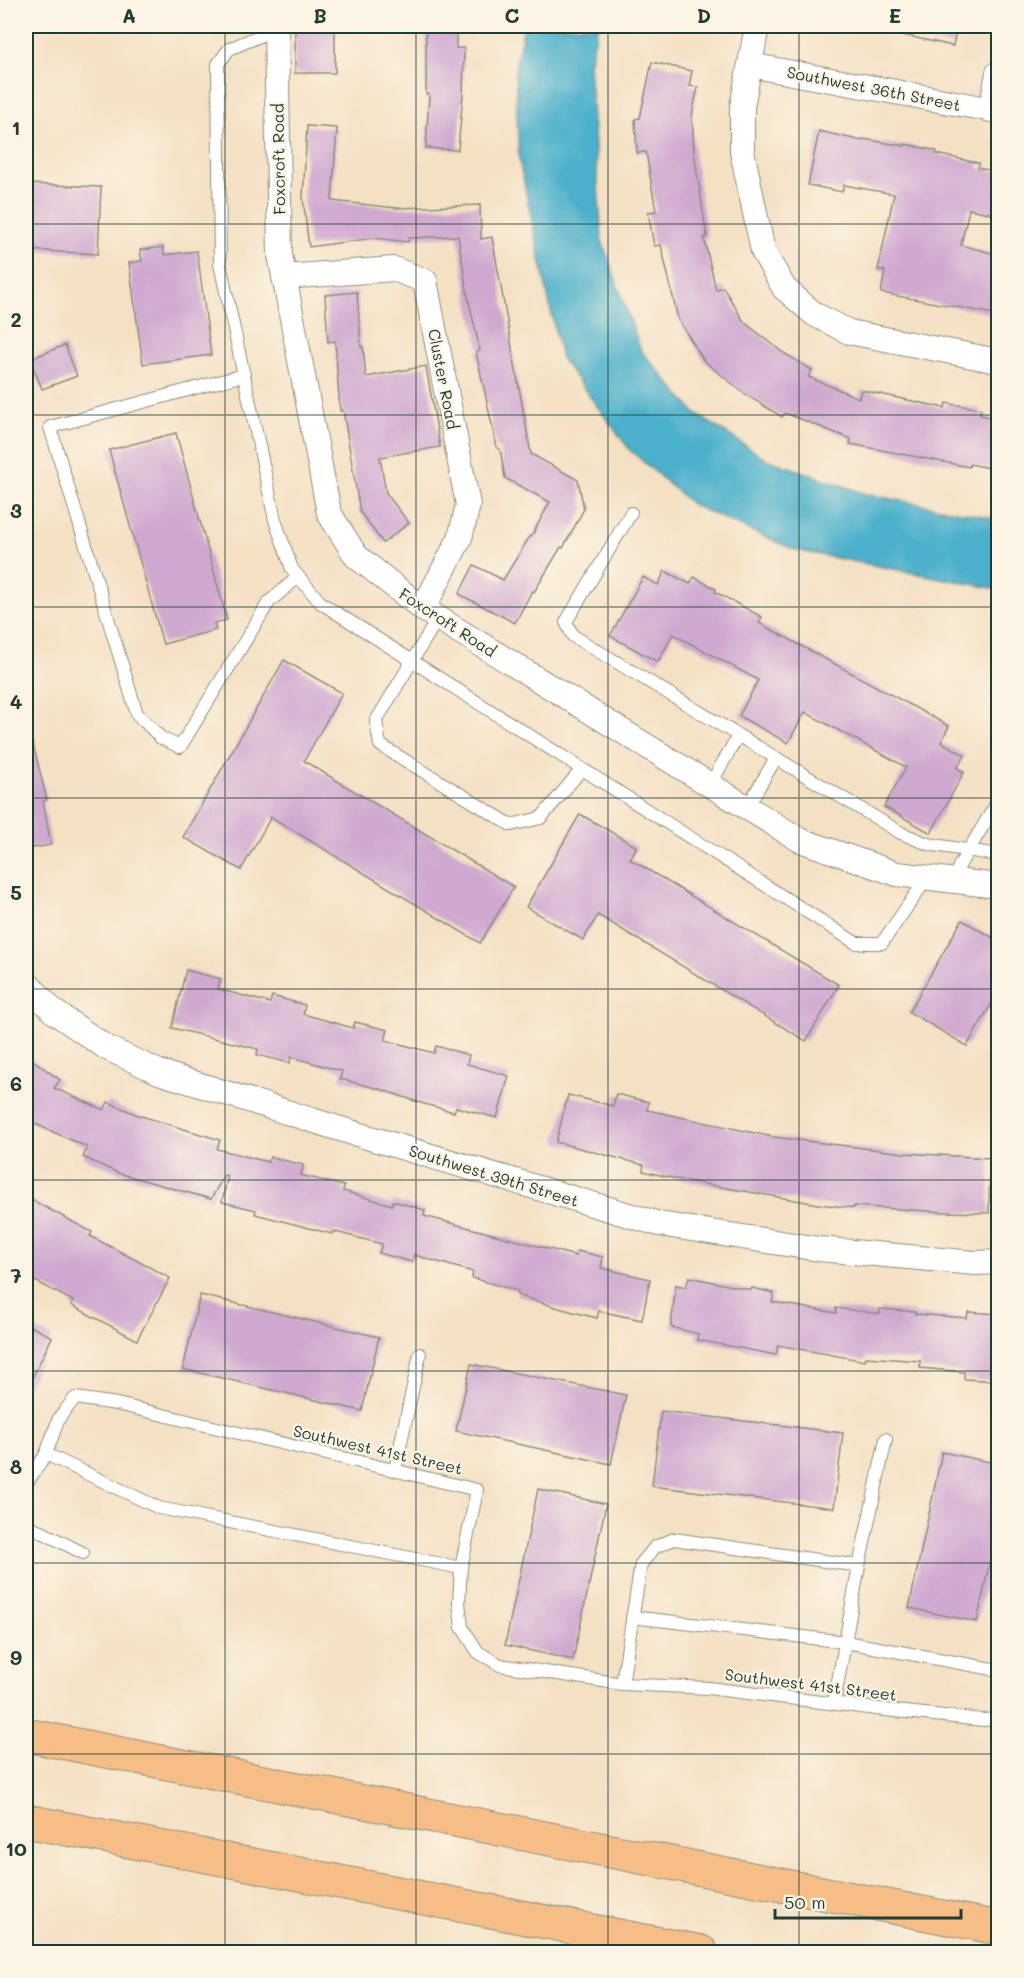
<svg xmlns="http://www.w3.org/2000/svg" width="1024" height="1978" viewBox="0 0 1024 1978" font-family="Mali,sans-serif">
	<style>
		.water { fill: #4cb0cb; stroke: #367680; stroke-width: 1.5 }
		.building { fill: #cfa8d0 }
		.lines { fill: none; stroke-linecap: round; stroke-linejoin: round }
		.service-casing { stroke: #8a8e7c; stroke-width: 14 }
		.minor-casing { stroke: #8a8e7c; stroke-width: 26 }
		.motorway-casing { stroke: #8a8e7c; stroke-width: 35 }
		.service { stroke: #fff; stroke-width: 12 }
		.minor { stroke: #fff; stroke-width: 24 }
		.motorway { stroke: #f6be86; stroke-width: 33 }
		.grid { fill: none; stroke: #1f3d34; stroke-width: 1.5; stroke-opacity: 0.55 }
		.labels { text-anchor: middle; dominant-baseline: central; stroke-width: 4.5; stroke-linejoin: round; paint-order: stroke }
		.street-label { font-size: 16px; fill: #1f3d34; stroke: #fcf5e5 }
		.neatline { fill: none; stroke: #1f3d34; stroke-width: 2 }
		.grid-label { font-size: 20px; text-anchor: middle; font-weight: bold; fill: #1f3d34 }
	</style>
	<rect width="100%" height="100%" fill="#fcf5e5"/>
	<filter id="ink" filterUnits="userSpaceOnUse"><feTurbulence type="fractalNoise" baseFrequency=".0167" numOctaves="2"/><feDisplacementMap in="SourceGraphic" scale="12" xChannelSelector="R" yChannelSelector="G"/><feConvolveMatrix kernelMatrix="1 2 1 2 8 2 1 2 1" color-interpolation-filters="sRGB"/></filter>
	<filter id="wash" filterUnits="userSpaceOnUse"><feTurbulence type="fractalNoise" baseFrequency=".008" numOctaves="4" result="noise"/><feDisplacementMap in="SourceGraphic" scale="24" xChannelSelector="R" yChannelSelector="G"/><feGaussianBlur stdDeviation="1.35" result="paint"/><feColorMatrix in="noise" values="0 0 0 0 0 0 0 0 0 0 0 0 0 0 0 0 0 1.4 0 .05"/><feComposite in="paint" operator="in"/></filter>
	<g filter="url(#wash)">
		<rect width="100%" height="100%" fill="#f4e0c3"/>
		<path class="water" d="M 524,26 L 598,26 L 589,64 L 602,241 L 641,351 L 696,414 L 766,459 L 866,494 L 998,519 L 998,589 L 795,550 L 693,505 L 630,450 L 561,358 L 519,159 L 515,68 Z"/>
		<g id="blocks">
			<g class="building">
				<rect x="295" y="26" width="40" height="47"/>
				<path d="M 426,26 L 456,26 L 456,48 L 464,48 L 463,94 L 458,150 L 426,148 L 429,94 L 426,94 Z"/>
				<path d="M 899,26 L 957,26 L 953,46 L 898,34 Z"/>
				<path d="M 652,62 L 692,71 L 689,86 L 698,87 L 692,115 L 694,153 L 707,237 L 704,238 L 716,290 L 723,287 L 744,322 L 782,352 L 812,370 L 808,377 L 859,398 L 861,390 L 945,408 L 946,403 L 981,409 L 980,415 L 999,419 L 999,470 L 970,464 L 969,467 L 850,444 L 851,439 L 785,413 L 782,417 L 745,394 L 704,361 L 678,319 L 661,245 L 654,246 L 648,212 L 656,211 L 646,152 L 637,153 L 635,119 L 640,118 Z"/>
				<path d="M 307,126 L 337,128 L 332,201 L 397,208 L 480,205 L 481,239 L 492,237 L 531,454 L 578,480 L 584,509 L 563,548 L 561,547 L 534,592 L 532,591 L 515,623 L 459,594 L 474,565 L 503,580 L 530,536 L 531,537 L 550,502 L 505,478 L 500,449 L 497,448 L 476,352 L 480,351 L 468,297 L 458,236 L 409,238 L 408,242 L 374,238 L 309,247 L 303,198 Z"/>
				<path d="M 819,131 L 862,141 L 863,139 L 905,146 L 905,144 L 937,151 L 936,154 L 979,163 L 978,168 L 999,172 L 999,215 L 969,209 L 961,245 L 999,255 L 999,290 L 994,314 L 881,293 L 885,271 L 878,270 L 894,194 L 844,185 L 842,192 L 808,185 Z"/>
				<path d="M 26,184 L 101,187 L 98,254 L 26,250 Z"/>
				<path d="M 163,247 L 164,255 L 197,251 L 211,355 L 143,364 L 129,263 L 142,261 L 140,250 Z"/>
				<path d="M 357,292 L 361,347 L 363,347 L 366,377 L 426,366 L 440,447 L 380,457 L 386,493 L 409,523 L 383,543 L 360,512 L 343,410 L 340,411 L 335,341 L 328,342 L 325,295 Z"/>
				<path d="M 65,345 L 77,376 L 42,389 L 30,359 Z"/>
				<path d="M 176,433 L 227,620 L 214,623 L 216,630 L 163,644 L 109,450 Z"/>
				<path d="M 665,571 L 690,584 L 694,577 L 716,589 L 715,592 L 762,617 L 759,623 L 949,726 L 941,742 L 965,755 L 957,768 L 964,772 L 931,833 L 884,807 L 906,767 L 805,712 L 788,743 L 739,716 L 758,680 L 673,634 L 658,662 L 610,636 L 643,577 L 658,585 Z"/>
				<path d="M 284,660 L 342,693 L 304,761 L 514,887 L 480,943 L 271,817 L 241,870 L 183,837 Z"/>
				<path d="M 33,744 L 47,800 L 43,801 L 51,845 L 26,849 L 26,745 Z"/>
				<path d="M 580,814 L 637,847 L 630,859 L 839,985 L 806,1041 L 598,915 L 583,940 L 526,907 Z"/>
				<path d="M 962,920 L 999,941 L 999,991 L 967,1046 L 909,1012 Z"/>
				<path d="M 186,970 L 221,979 L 218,989 L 270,1003 L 272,996 L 305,1005 L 303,1014 L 353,1028 L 355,1022 L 388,1030 L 385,1040 L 434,1053 L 436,1046 L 469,1055 L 467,1064 L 509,1076 L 497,1118 L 456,1107 L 454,1112 L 421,1103 L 380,1089 L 340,1079 L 342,1071 L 291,1057 L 290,1063 L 257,1055 L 258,1049 L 172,1028 Z"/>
				<path d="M 26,1055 L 60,1080 L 54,1088 L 104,1110 L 108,1102 L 138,1115 L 220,1140 L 217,1149 L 268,1162 L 270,1157 L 303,1165 L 301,1175 L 344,1186 L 343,1191 L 392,1205 L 393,1201 L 425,1210 L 424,1216 L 576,1256 L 577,1251 L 603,1257 L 601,1268 L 650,1279 L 642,1320 L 599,1311 L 597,1318 L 562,1309 L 517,1295 L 518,1291 L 472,1278 L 473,1272 L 414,1255 L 412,1262 L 379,1253 L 382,1244 L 332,1231 L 332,1234 L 255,1214 L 256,1210 L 222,1202 L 228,1176 L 224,1175 L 211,1199 L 118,1173 L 83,1157 L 87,1147 L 26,1120 Z"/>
				<path d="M 616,1094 L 649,1102 L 647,1110 L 773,1137 L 904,1153 L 990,1158 L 989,1213 L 943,1212 L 854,1206 L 854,1208 L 818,1204 L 676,1179 L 643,1171 L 644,1165 L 556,1142 L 568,1095 L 613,1106 Z"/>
				<path d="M 26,1197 L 92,1232 L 90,1236 L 170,1278 L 137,1340 L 71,1305 L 73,1301 L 26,1276 Z"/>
				<path d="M 689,1277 L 751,1290 L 752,1288 L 774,1293 L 772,1302 L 836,1313 L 836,1308 L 880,1314 L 880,1309 L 915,1312 L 915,1314 L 967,1318 L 968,1312 L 999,1314 L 998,1381 L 964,1379 L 964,1372 L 920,1368 L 920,1361 L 866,1357 L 865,1361 L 778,1345 L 776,1355 L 697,1340 L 698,1334 L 671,1327 L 676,1285 L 686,1287 Z"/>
				<path d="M 200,1295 L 379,1337 L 362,1411 L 183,1369 Z"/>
				<path d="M 26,1324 L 52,1337 L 26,1391 Z"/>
				<path d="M 471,1364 L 626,1395 L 611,1464 L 456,1431 Z"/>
				<path d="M 661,1411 L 843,1433 L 834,1508 L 652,1486 Z"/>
				<path d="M 942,1452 L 999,1464 L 999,1519 L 977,1622 L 909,1608 Z"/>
				<path d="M 538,1489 L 606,1504 L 573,1660 L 505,1645 Z"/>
			</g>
		</g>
	</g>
	<g filter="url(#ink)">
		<use href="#blocks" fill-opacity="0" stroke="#8a8e7c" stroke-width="1.5"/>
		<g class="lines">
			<defs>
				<g id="service">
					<path d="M 276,29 L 229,49 L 218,64 L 220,264 L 275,520 L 292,569 L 321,603 L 856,943 L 882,943 L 927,878"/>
					<path d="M 244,375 L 50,427 L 137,714 L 161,738 L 180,747 L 269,602 L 298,577"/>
					<path d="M 631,513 L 566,622 L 573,636 L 901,833 L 928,844 L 998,855"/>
					<path d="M 438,618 L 376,721 L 380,745 L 511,825 L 541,818 L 582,769"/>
					<path d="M 710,785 L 738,736"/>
					<path d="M 747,807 L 776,758"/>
					<path d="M 955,881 L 959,866 L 998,801"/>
					<path d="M 46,1454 L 159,1508 L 461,1568"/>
					<path d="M 395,1470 L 420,1354"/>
					<path d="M 26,1484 L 46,1454 L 59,1418 L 75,1398 L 117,1404 L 477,1490 L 461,1568 L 459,1603 L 462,1627 L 478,1652 L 500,1665 L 622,1684 L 708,1688 L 885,1710 L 983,1720 L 998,1719"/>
					<path d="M 26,1524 L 83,1553"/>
					<path d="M 632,1617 L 846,1642 L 998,1670"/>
					<path d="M 622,1684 L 641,1564 L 655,1547 L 674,1539 L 859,1566"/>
					<path d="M 834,1703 L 859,1566 L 886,1439"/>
				</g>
				<g id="minor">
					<path d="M 276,26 L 280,255 L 329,513 L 356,556 L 423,609 L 800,840 L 897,874 L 998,886"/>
					<path d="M 757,26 L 742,107 L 742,151 L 763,251 L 784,288 L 814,314 L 849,332 L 998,361"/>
					<path d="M 750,65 L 998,111"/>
					<path d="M 991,110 L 998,73"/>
					<path d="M 284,277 L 394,269 L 425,281 L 468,505 L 460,538 L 423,609"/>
					<path d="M 26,982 L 53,1011 L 107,1048 L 159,1072 L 337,1128 L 659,1224 L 819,1249 L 975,1263 L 998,1262"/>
				</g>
				<g id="motorway">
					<path d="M 26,1735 L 998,1928"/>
					<path d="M 26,1821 L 701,1952"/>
				</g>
			</defs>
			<use href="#service" class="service-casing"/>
			<use href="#minor" class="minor-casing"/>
			<use href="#motorway" class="motorway-casing"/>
			<use href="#service" class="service"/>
			<use href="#minor" class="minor"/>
			<use href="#motorway" class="motorway"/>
		</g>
	</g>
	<path class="grid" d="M 225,26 L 225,1952M 416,26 L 416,1952M 608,26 L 608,1952M 799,26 L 799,1952M 26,224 L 998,224M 26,415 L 998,415M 26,607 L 998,607M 26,798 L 998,798M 26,989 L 998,989M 26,1180 L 998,1180M 26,1371 L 998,1371M 26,1563 L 998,1563M 26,1754 L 998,1754"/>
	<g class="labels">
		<g class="street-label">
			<text transform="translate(874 88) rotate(11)">Southwest 36th Street</text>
			<text transform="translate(278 159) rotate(-91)">Foxcroft Road</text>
			<text transform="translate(444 379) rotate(79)">Cluster Road</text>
			<text transform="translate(448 622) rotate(33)">Foxcroft Road</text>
			<text transform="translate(494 1175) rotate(17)">Southwest 39th Street</text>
			<text transform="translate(378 1449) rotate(13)">Southwest 41st Street</text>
			<text transform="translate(811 1684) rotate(7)">Southwest 41st Street</text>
		</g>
	</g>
	<rect width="1024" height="1978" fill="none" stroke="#fcf5e5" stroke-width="66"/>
	<path d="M775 1909v9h186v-9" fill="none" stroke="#1f3d34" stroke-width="3"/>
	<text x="784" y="1909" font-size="18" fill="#1f3d34" stroke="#fcf5e5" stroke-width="4.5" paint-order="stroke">50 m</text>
	<rect x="33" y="33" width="958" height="1912" class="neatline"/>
	<g class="grid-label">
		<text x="129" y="23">A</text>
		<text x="320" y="23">B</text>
		<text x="512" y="23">C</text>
		<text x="704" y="23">D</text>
		<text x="895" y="23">E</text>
		<text x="16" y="135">1</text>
		<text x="16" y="327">2</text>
		<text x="16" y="518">3</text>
		<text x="16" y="709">4</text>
		<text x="16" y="900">5</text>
		<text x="16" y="1091">6</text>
		<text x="16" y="1283">7</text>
		<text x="16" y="1474">8</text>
		<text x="16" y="1665">9</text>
		<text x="16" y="1856">10</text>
	</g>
</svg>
